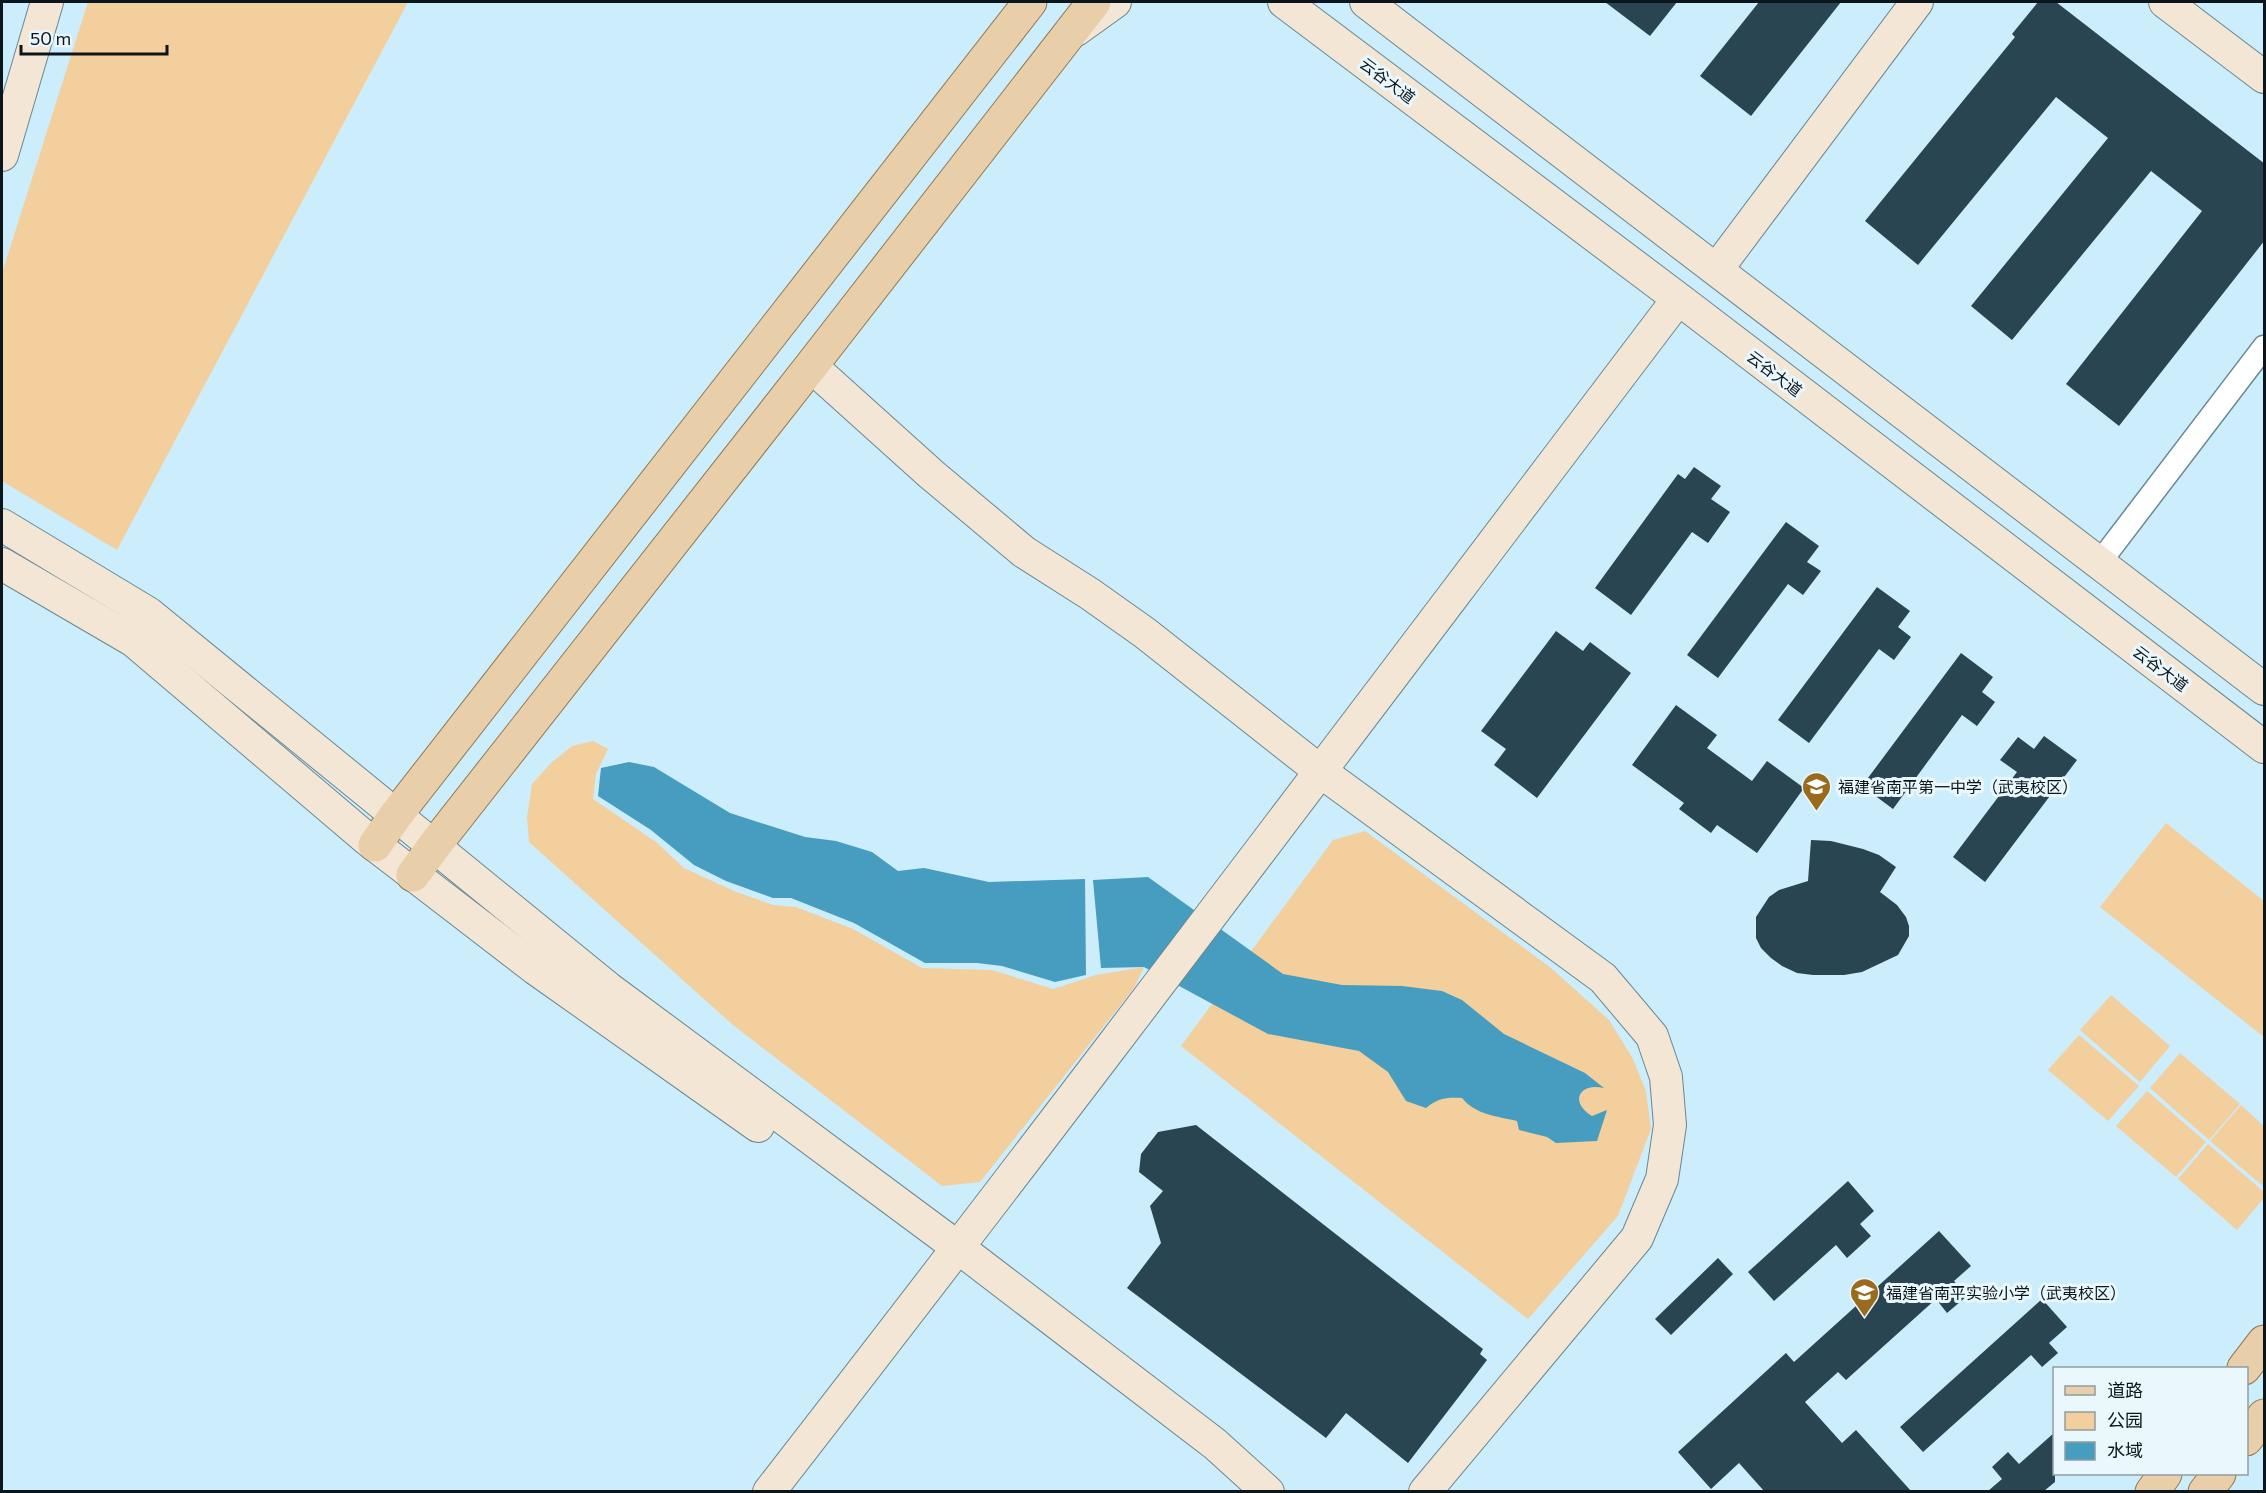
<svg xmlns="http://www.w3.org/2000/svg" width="2266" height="1493" viewBox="0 0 2266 1493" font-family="Commissioner,'Noto Sans SC',sans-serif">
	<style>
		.green { fill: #f3cf9e }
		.water { fill: #469dbf }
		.building { fill: #294551 }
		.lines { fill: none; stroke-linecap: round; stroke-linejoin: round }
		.street-casing { stroke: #698795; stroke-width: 25 }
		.secondary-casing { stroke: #698795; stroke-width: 34 }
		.primary-casing { stroke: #917852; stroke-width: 35 }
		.street { stroke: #fff; stroke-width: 22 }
		.secondary { stroke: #f4e6d4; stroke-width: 32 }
		.primary { stroke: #e8cea9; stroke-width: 33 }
		.labels { text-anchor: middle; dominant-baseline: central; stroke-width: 6; stroke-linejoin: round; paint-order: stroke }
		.street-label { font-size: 16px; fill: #0a161b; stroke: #eaf7fc }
		.poi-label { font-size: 16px; fill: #0a161b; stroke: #eaf7fc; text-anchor: start }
	</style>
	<rect width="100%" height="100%" fill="#ccedfc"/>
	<g class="green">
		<path d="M 88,2 L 408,2 L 117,550 L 2,481 L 2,273 Z"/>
		<path d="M 593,741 L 608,749 L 596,774 L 593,799 L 656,842 L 684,868 L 734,891 L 773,905 L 796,907 L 853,929 L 922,968 L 992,970 L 1053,989 L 1096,975 L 1144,967 L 1134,988 L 980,1182 L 942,1186 L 733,1025 L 529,842 L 527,817 L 532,784 L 551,763 L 572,746 Z"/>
		<path d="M 2166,823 L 2264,901 L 2264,1037 L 2100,907 Z"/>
		<path d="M 1365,831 L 1551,968 L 1609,1020 L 1632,1057 L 1646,1091 L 1651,1129 L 1618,1216 L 1528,1319 L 1181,1046 L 1333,840 Z"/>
		<path d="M 2111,995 L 2170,1046 L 2140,1082 L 2080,1030 Z"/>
		<path d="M 2079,1035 L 2139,1086 L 2108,1121 L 2048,1070 Z"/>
		<path d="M 2180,1053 L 2240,1104 L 2209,1140 L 2150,1088 Z"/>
		<path d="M 2147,1091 L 2206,1142 L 2176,1177 L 2116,1126 Z"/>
		<path d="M 2241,1105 L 2264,1126 L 2264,1187 L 2210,1141 Z"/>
		<path d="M 2208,1144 L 2264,1192 L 2264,1198 L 2237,1230 L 2178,1179 Z"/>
	</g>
	<g class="water">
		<path d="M 629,762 L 654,767 L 730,813 L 805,837 L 836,841 L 872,852 L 898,871 L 924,868 L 989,882 L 1085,879 L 1086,975 L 1055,982 L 1002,966 L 977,963 L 925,963 L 854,923 L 791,898 L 773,898 L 726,881 L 694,865 L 651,830 L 598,796 L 601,768 Z"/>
		<path d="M 1148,877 L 1283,974 L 1342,985 L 1402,986 L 1442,991 L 1462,1000 L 1504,1034 L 1585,1073 L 1604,1088 C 1579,1082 1569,1102 1592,1116 L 1607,1110 L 1597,1141 L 1556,1143 L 1547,1137 L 1519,1130 L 1517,1121 C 1496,1116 1476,1115 1462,1098 C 1447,1097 1438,1098 1426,1108 L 1406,1101 L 1388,1072 L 1359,1051 L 1268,1034 L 1144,967 L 1101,968 L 1093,880 Z"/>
	</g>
	<g class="building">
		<path d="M 1605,2 L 1677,2 L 1650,36 Z"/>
		<path d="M 1759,2 L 1841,2 L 1751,116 L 1700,76 Z"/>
		<path d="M 2038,2 L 2056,2 L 2265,164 L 2265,240 L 2119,426 L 2066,384 L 2202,211 L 2151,171 L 2012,340 L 1971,306 L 2108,138 L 2056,97 L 1918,265 L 1865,221 L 2015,37 L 2012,34 Z"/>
		<path d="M 1694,467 L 1721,486 L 1711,499 L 1730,512 L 1708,543 L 1692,532 L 1631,615 L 1595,588 L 1678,474 L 1685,479 Z"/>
		<path d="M 1786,522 L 1819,546 L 1807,562 L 1821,571 L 1803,595 L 1788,584 L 1718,678 L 1687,655 Z"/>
		<path d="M 1877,587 L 1910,611 L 1898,627 L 1911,637 L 1894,660 L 1879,649 L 1809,743 L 1778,720 Z"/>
		<path d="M 1556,631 L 1583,651 L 1590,642 L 1631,673 L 1537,798 L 1494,765 L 1506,749 L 1481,731 Z"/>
		<path d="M 1961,653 L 1993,677 L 1982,692 L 1995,702 L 1977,726 L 1962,715 L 1893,809 L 1862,786 Z"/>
		<path d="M 1676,705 L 1717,735 L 1707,748 L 1752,781 L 1767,761 L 1804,788 L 1757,853 L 1717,825 L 1711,833 L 1679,809 L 1684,803 L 1632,765 Z"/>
		<path d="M 2044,736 L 2077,760 L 1985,882 L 1953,857 L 2017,772 L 2000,760 L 2018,737 L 2034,749 Z"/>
		<path d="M 1811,840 L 1831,841 L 1863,849 L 1879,855 L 1896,867 L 1880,892 L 1897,905 L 1906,917 L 1909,926 L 1909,936 L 1898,955 L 1862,972 L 1844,975 L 1813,975 L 1797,973 L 1782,966 L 1771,958 L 1761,948 L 1756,938 L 1756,917 L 1769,897 L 1779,890 L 1808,881 Z"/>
		<path d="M 1196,1125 L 1483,1349 L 1480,1354 L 1487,1360 L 1408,1463 L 1346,1413 L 1326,1438 L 1127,1288 L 1161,1243 L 1150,1206 L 1163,1191 L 1139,1172 L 1141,1154 L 1158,1132 Z"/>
		<path d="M 1848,1181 L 1874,1211 L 1860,1224 L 1871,1236 L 1847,1258 L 1836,1245 L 1774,1301 L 1748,1272 Z"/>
		<path d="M 1939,1231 L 1971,1266 L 1954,1281 L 1967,1296 L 1947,1313 L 1936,1299 L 1846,1380 L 1838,1372 L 1805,1402 L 1842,1443 L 1856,1430 L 1911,1491 L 1764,1491 L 1739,1463 L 1711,1489 L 1678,1452 L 1786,1353 L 1794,1362 Z"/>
		<path d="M 1718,1258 L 1733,1274 L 1671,1335 L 1655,1319 Z"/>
		<path d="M 2042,1299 L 2067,1327 L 2049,1343 L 2058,1353 L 2042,1367 L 2031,1355 L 1923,1452 L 1900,1427 Z"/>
		<path d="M 2055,1432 L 2055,1482 L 2044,1491 L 1988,1491 L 2002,1479 L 1992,1467 L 2008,1452 L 2019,1464 Z"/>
	</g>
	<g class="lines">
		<defs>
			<path id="street" d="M 2100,562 L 2264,347"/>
			<g id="secondary">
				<path d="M 1284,2 L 1688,306 L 2264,747"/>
				<path d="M 1366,2 L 2264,689"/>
				<path d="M 2165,2 L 2264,77"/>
				<path d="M 1076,30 L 1115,2"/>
				<path d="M 2,155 L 47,2"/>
				<path d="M 1717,269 L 1917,2"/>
				<path d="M 811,366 L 931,474 L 1024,552 L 1090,594 L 1145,633 L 1320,771 L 1603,978 L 1652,1036 L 1666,1077 L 1670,1125 L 1662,1179 L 1637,1238 L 1425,1492"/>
				<path d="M 2,525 L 148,613 L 608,988 L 968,1255 L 1215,1444 L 1268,1492"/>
				<path d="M 2,564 L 134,641 L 367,839 L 536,969 L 758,1126"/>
				<path d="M 769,1492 C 1076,1097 1376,697 1678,299"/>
			</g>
			<g id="primary">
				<path d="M 375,845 L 396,815 L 1030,2"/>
				<path d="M 413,875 L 434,846 L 811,366 L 1094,2"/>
				<path d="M 2244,1368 L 2264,1342"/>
				<path d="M 2246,1439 L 2264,1416"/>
				<path d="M 2152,1492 L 2165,1474"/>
				<path d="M 2205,1492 L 2219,1474"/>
			</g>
		</defs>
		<use href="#street" class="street-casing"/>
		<use href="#secondary" class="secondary-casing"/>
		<use href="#primary" class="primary-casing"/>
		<use href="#street" class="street"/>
		<use href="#secondary" class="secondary"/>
		<use href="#primary" class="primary"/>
	</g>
	<defs>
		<symbol id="school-pin" viewBox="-11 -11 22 30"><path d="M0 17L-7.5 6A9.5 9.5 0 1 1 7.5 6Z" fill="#9a6b1c" stroke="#eaf7fc"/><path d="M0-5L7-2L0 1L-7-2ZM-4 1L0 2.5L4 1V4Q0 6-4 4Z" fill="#fff"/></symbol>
	</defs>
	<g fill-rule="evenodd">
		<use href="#school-pin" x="1800" y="770" width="33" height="45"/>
		<use href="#school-pin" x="1848" y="1276" width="33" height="45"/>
	</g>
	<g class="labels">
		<g class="street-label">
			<text transform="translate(1388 80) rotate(37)">云谷大道</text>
			<text transform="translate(1775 373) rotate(37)">云谷大道</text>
			<text transform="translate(2161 668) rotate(37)">云谷大道</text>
		</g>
		<g class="poi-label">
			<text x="1838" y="786">福建省南平第一中学（武夷校区）</text>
			<text x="1886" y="1292">福建省南平实验小学（武夷校区）</text>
		</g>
	</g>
	<rect width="2266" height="1493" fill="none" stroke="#0a161b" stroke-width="6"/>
	<rect x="2053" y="1367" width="195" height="108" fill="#eaf7fc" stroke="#909da2" stroke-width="1.5"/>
	<rect x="2065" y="1386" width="30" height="9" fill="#e8cea9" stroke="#909da2" stroke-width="1.5"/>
	<text x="2107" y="1397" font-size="18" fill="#0a161b">道路</text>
	<rect x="2065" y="1412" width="30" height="18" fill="#f3cf9e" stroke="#909da2" stroke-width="1.5"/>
	<text x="2107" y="1427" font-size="18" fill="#0a161b">公园</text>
	<rect x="2065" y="1442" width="30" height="18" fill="#469dbf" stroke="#909da2" stroke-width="1.5"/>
	<text x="2107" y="1457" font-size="18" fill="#0a161b">水域</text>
	<path d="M21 45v9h146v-9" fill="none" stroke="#0a161b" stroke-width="3"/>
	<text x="30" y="45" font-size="18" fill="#0a161b" stroke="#eaf7fc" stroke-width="4.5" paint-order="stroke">50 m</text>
</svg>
